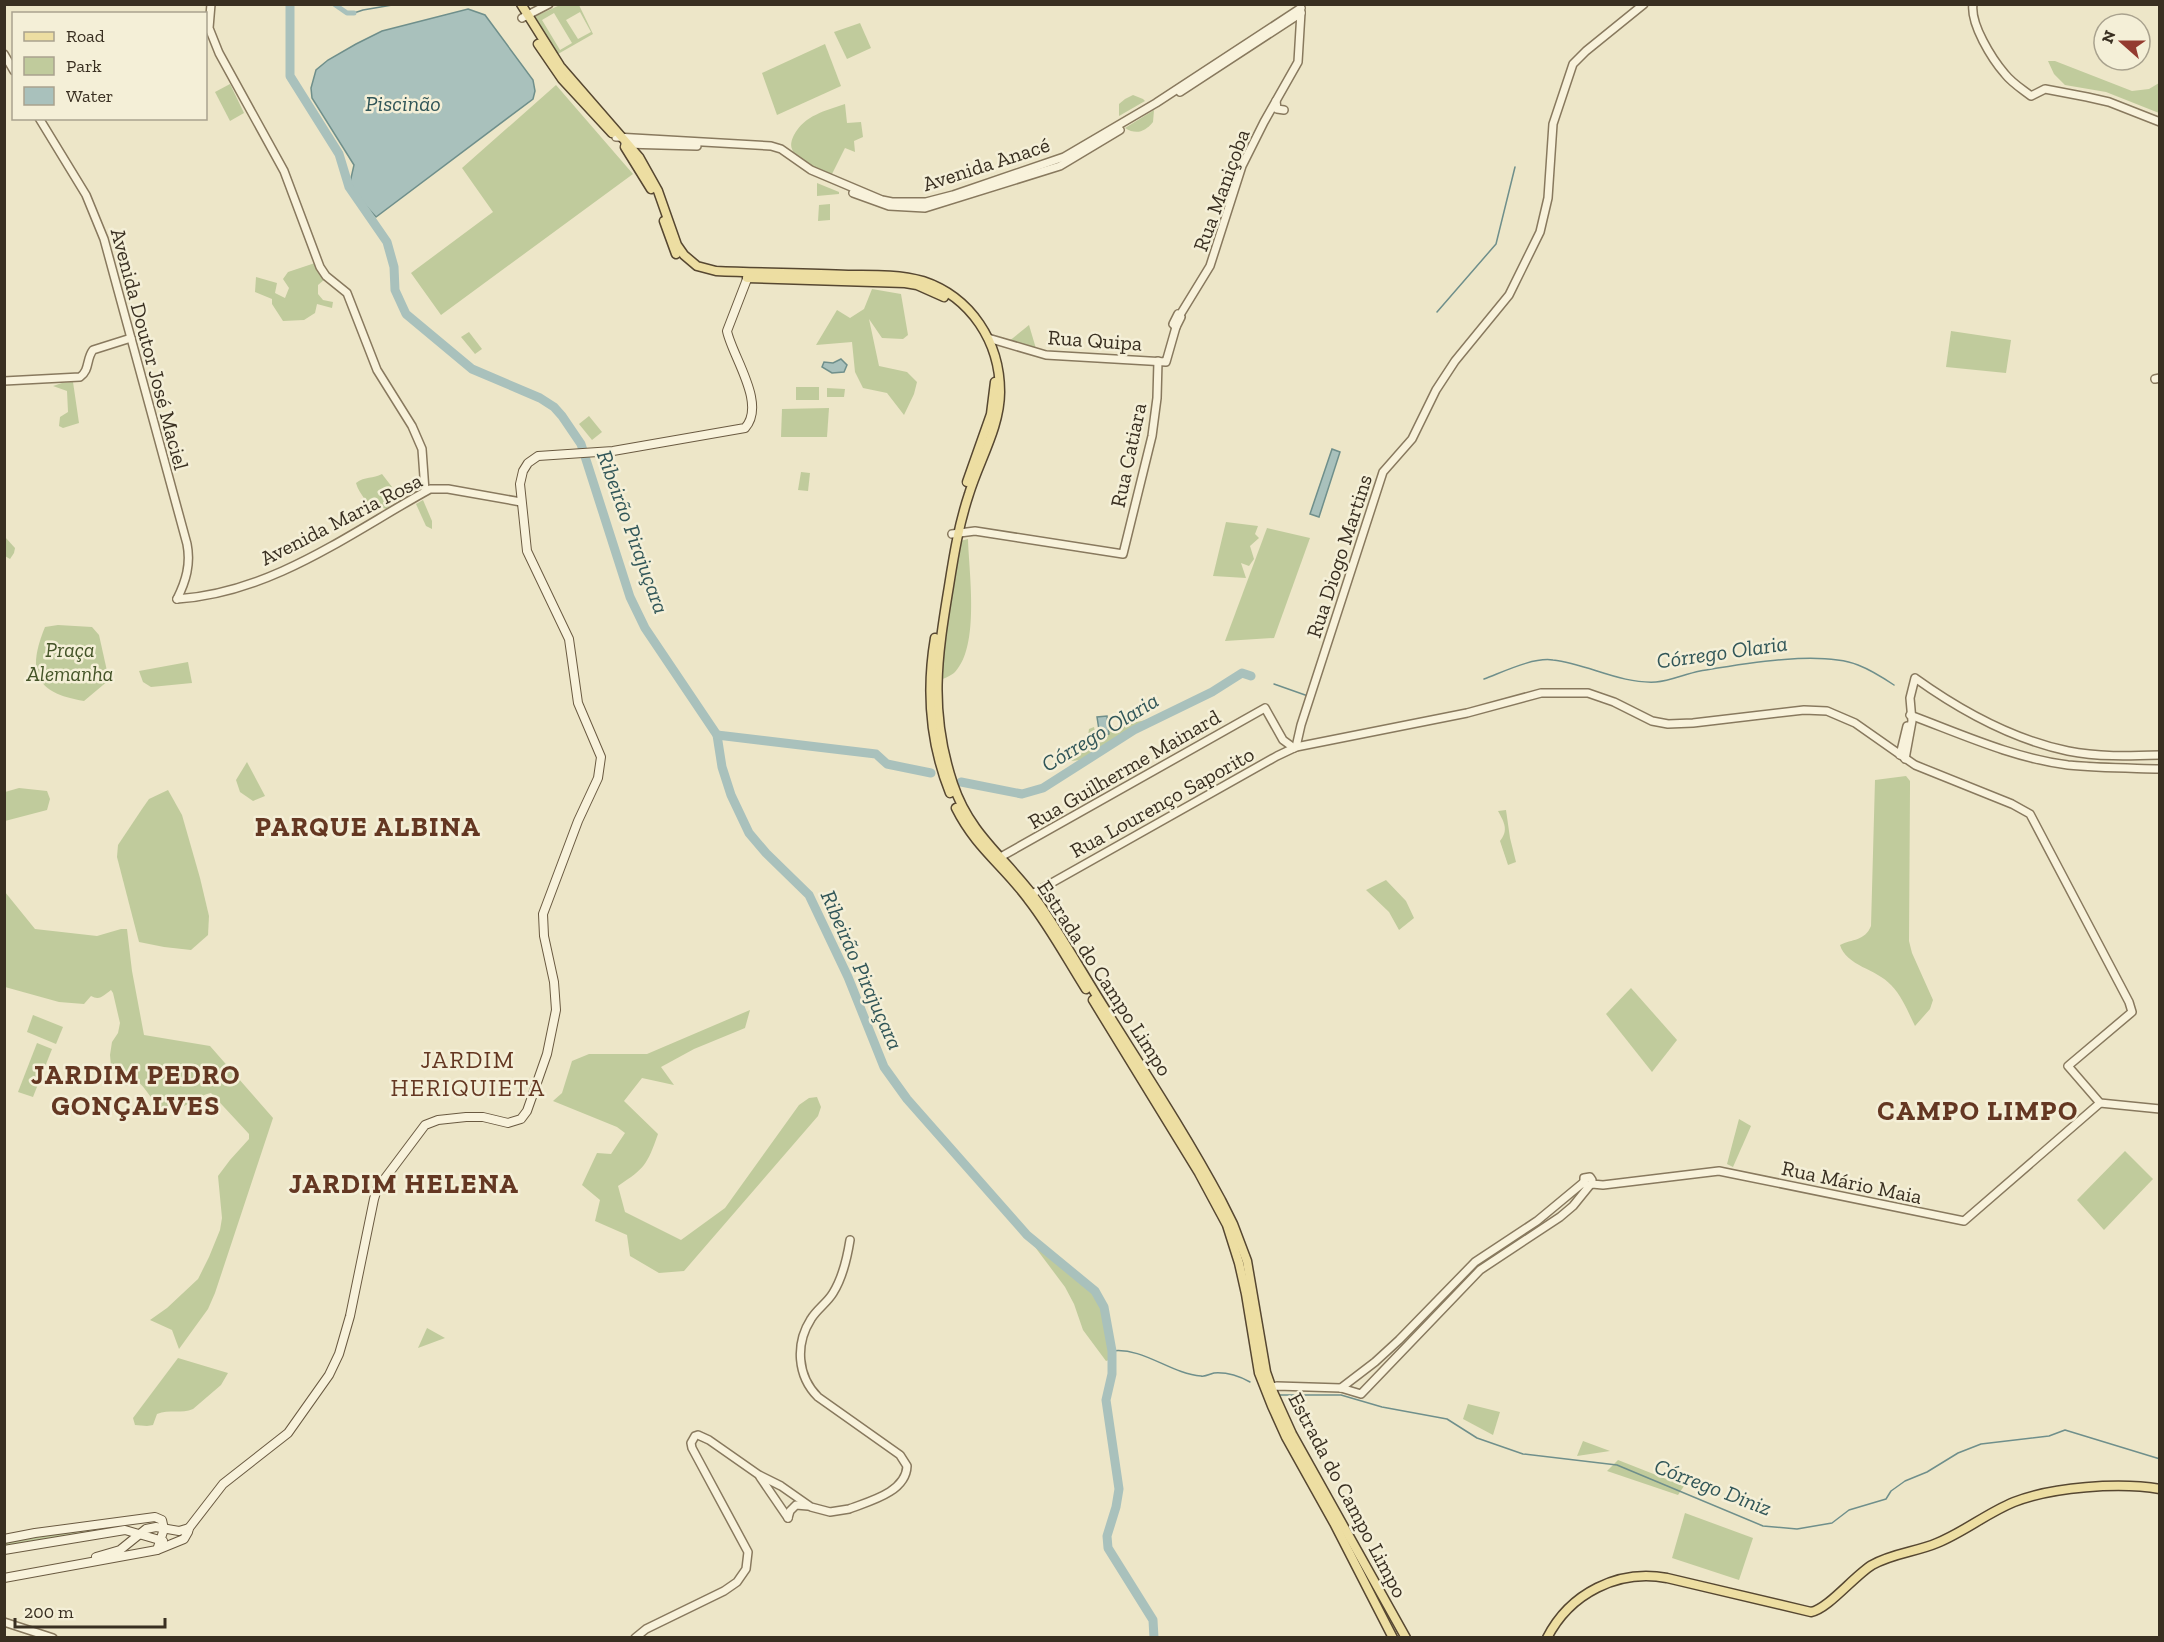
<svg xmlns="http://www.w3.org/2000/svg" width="2164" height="1642" viewBox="0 0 2164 1642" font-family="'Zilla Slab',serif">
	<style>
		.green { fill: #c0cb9c; fill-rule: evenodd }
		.water { fill: #a9c1bc; stroke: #6f8f8b; stroke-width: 1.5 }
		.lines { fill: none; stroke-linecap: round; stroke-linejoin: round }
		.stream { stroke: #6f8f8b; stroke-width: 1.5 }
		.canal { stroke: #a9c1bc; stroke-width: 5 }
		.river { stroke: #a9c1bc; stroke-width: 9 }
		.tertiary-casing { stroke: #88795e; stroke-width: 10 }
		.secondary-casing { stroke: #6a5a41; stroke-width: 10 }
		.primary-casing { stroke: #564731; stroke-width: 11 }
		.tertiary { stroke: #f8f2db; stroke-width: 7 }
		.secondary { stroke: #f8f2db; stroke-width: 8 }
		.primary { stroke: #eddea2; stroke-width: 8 }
		.labels { text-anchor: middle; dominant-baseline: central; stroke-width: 5; stroke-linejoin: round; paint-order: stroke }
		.street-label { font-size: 21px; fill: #392f21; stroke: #f4efd7 }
		.park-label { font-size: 21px; font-style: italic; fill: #445428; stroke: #f4efd7 }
		.water-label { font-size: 22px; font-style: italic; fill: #315658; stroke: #f4efd7 }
		.quarter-label { font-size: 24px; letter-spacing: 1.5px; fill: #643722; stroke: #f4efd7 }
		.district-label { font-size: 27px; font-weight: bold; letter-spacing: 1.5px; fill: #643722; stroke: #f4efd7 }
	</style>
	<rect width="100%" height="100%" fill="#ede6c8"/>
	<g class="green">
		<path d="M 560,5 L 579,5 L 593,34 L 558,54 L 535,20 L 536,16 ZM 580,12 L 591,32 L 578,39 L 566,20 ZM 554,13 L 572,43 L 560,50 L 542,20 Z"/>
		<path d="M 860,23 L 871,48 L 847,59 L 834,32 Z"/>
		<path d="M 825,44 L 841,86 L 777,115 L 762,73 Z"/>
		<path d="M 2048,61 L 2055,61 L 2132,91 L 2149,89 L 2159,83 L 2159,113 L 2106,92 L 2065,85 L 2054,74 Z"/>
		<path d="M 230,84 L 244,113 L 230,121 L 215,92 Z"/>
		<path d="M 556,85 L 633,174 L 441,315 L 411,273 L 493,212 L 462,168 Z"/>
		<path d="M 1133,95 L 1143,99 L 1145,101 L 1119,116 L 1119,104 L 1125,99 Z"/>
		<path d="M 845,104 L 847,123 L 861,122 L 863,137 L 854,141 L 855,152 L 845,148 L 830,178 C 819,171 796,162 792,149 C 790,144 792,139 794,135 C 805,115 825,111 845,104 Z"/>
		<path d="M 1154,110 L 1153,122 C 1145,132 1136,135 1125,128 Z"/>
		<path d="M 817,183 L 839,192 L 839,194 L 817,196 Z"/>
		<path d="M 830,204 L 830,220 L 818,221 L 819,205 Z"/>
		<path d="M 315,263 L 325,279 L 318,285 L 318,294 L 323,300 L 333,302 L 332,308 L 317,304 L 315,313 L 304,320 L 283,321 L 272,304 L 272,299 L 255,292 L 256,277 L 277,283 L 275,293 L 285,298 L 289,288 L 283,279 L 288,272 Z"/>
		<path d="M 872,289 L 901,294 L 908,335 L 903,339 L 882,338 L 869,319 L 879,366 L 907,372 L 917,382 L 914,394 L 904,415 L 887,393 L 863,388 L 855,372 L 852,342 L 816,345 L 837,310 L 850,318 L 864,309 Z"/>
		<path d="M 1029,325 L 1037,352 L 1008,342 Z"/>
		<path d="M 1951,331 L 2011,340 L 2006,373 L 1946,367 Z"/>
		<path d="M 469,332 L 482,349 L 475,354 L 461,337 Z"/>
		<path d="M 73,382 L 79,423 L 63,428 L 59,426 L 60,417 L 68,412 L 67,391 L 53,386 L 62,383 Z"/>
		<rect x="796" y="387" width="23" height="13"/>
		<path d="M 827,388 L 845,389 L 844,397 L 827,397 Z"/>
		<path d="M 829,408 L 827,437 L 781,437 L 782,409 Z"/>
		<path d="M 589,416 L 602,432 L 592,440 L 579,424 Z"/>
		<path d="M 801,472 L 810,473 L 808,491 L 798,490 Z"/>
		<path d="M 382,474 L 392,487 L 379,493 L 390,505 L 386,509 L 381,507 L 377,510 L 372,510 C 367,500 359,494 356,483 C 365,476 373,479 382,474 Z"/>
		<path d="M 423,500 L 432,521 L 432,529 L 426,526 L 416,504 Z"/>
		<path d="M 1226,522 L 1258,526 L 1255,534 L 1259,538 L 1250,546 L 1254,559 L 1249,566 L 1241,563 L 1246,578 L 1213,576 Z"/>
		<path d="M 1267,528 L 1310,538 L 1274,638 L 1225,641 Z"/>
		<path d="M 5,537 L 15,548 L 14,553 L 10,559 L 5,556 Z"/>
		<path d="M 968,539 C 969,573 980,646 955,672 C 951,676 943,679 938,681 L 956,542 Z"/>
		<path d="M 58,625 L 92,627 L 99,635 L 109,680 L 84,701 C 34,693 27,671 45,627 Z"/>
		<path d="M 188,662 L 192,683 L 151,687 L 143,682 L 139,671 Z"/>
		<path d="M 1155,718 L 1142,728 L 1080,760 L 1071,761 L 1068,753 L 1087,743 L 1089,729 L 1094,727 L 1096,737 L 1108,736 L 1109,728 Z"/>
		<path d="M 247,762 L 265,796 L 253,801 L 240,792 L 236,780 Z"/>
		<path d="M 1906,776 L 1910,781 L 1910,788 L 1909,941 L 1912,953 L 1933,1000 L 1930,1009 L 1915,1026 C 1908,1012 1902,996 1891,985 C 1877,969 1846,966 1840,945 C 1852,939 1865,941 1871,926 L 1875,780 Z"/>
		<path d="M 19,788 L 47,791 L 50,799 L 47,810 L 5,821 L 5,792 Z"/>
		<path d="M 168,790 L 182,815 L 200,878 L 209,916 L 208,935 L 191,950 L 164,947 L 139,942 L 117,857 L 118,845 L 142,809 L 149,799 Z"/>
		<path d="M 1506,810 L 1510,838 L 1516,862 L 1508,865 L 1500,841 C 1509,830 1504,822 1498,811 Z"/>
		<path d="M 1386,880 L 1406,901 L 1414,918 L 1399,930 L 1389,912 L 1366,890 Z"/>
		<path d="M 5,892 L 35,929 L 97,936 L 121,929 L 127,929 L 132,971 L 144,1035 L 210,1046 L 273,1118 L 215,1293 L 208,1309 L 179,1349 L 172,1330 L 150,1320 L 167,1308 L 198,1279 L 209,1257 L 220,1230 L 222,1218 L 218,1176 L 230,1160 L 249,1139 L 249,1134 L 211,1093 C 198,1095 189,1106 176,1109 C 155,1113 149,1089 136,1080 C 128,1074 118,1072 111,1066 L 110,1055 L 112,1042 L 118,1033 L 120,1023 L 113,993 L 111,990 C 104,995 100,1001 91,996 L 84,1004 L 59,1002 L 5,987 Z"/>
		<path d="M 1631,988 L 1677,1040 L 1652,1072 L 1606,1014 Z"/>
		<path d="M 750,1010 L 745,1028 L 694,1049 L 661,1067 L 674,1085 L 642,1078 L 624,1101 L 658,1134 C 647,1165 645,1168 618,1186 L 625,1212 L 681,1240 L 725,1208 L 799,1105 L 809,1098 L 817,1097 L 821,1107 L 818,1116 L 684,1271 L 659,1273 L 630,1256 L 627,1235 L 595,1221 L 600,1200 L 582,1185 L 597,1153 L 611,1154 L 625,1133 L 617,1127 L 553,1101 L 562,1093 L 572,1061 L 589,1054 L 647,1054 Z"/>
		<path d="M 33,1015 L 63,1027 L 56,1044 L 27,1032 Z"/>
		<path d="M 37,1043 L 52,1049 L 33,1097 L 18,1092 Z"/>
		<path d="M 1739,1119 L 1751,1126 L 1733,1167 L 1727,1164 Z"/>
		<path d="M 2125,1151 L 2153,1179 L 2104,1230 L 2077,1200 Z"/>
		<path d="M 1035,1247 C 1060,1264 1097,1286 1106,1316 C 1110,1330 1109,1345 1112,1359 L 1106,1361 L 1083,1330 L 1074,1304 L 1065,1287 Z"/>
		<path d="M 427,1328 L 445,1338 L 418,1348 Z"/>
		<path d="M 178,1358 L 228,1373 L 221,1385 L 193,1409 C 182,1414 169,1409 157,1414 L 153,1425 L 147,1426 L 135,1425 L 133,1418 Z"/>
		<path d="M 1468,1404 L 1500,1412 L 1493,1435 L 1463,1419 Z"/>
		<path d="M 1583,1441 L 1610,1451 L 1577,1456 Z"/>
		<path d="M 1618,1460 L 1684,1486 L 1678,1495 L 1607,1471 Z"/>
		<path d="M 1685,1513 L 1753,1538 L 1739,1580 L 1672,1558 Z"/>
		<path d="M 131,1523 L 129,1525 L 5,1547 L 5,1541 Z"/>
	</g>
	<g class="water">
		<path d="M 468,9 L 485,15 L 533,80 L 535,91 L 533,99 L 376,217 L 349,187 L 354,165 L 312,98 L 311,88 L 316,70 L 328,60 L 356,44 L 382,31 Z"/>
		<path d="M 841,359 L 847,365 L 844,372 L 832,373 L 822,367 L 824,362 L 833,363 Z"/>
		<path d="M 1332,449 L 1340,452 L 1319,517 L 1310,514 Z"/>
		<path d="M 1107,716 L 1109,734 L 1100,736 L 1097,717 Z"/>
	</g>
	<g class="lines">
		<g class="stream">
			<path d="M 354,13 L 363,10 L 398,4"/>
			<path d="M 1437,312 L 1496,244 L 1515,167"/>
			<path d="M 1484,679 C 1503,672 1533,657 1553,660 C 1588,664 1620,684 1656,682 C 1670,681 1685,674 1700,671 C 1742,664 1819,650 1858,665 C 1871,670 1882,677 1894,685"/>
			<path d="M 1274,684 L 1308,696"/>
			<path d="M 1112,1351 C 1143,1347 1171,1374 1201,1376 C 1205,1377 1210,1374 1214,1373 C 1227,1372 1239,1376 1250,1382"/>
			<path d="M 1277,1395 L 1341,1395 L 1382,1407 L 1447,1419 L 1477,1438 L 1523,1454 L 1617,1465 L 1763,1526 L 1797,1529 L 1832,1523 L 1849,1510 L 1886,1499 L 1891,1491 L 1905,1481 L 1927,1472 L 1958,1453 L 1981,1444 L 2049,1436 L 2065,1430 L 2160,1459"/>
		</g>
		<path class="canal" d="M 334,4 L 347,13 L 354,13"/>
		<g class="river">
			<path d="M 290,4 L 290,76 L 339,154 L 349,187 L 387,242 L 394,267 L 395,290 L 406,314 L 472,369 L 540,398 L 554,407 L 562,416 L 581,444 L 630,597 L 645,628 L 717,735 L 722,767 L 731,795 L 749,833 L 766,853 L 809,895 L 848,977 L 884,1067 L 907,1099 L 1027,1235 L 1095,1291 L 1104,1307 L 1112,1351 L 1112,1374 L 1106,1400 L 1119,1489 L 1116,1507 L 1107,1536 L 1108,1548 L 1153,1620 L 1154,1638"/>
			<path d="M 717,735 L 876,754 L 887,764 L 931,773"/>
			<path d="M 961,782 L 1022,794 L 1043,788 L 1134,730 L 1212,692 L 1242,673 L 1251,676"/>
		</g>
		<defs>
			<g id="tertiary">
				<path d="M 211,4 L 209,28 L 219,53 L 284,171 L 320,267 L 326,276 L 347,293 L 377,370 L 412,426 L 422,449 L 425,491"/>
				<path d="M 1973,4 C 1970,24 1992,59 2005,74 C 2012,83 2022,89 2031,96 L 2045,89 L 2087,97 L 2109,102 L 2160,122"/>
				<path d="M 522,18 L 549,4"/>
				<path d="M 4,54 L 14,71"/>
				<path d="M 1180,92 L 1301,13"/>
				<path d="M 1276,101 L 1277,109 L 1284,110"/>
				<path d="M 39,118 L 86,195 L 104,239 L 187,544 C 191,564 186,581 177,599"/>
				<path d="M 616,137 L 771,146 L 781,149 L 811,170 L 882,200 L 892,202 L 926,202 L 953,195 L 1064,157 L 1156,103 L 1301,8"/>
				<path d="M 625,144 L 697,146"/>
				<path d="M 853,193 L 889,206 L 925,208 L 1060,166 L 1120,130"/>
				<path d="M 1178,314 L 1181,317 L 1176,327 L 1173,324 Z"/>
				<path d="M 1180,315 L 1210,266 L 1242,166 L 1264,122 L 1298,62 L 1301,12"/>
				<path d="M 988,338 L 1046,355 L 1166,362 L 1176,327"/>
				<path d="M 2155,379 L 2160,378"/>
				<path d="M 4,381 L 80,377 C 90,370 86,359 93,350 L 131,338"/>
				<path d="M 952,534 L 975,531 L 1123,554 L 1152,436 L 1157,398 L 1158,361"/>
				<path d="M 177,599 C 272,593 350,533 430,489 L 448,489 L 521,502"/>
				<path d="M 1910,715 C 1961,734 2013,758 2068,765 C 2098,768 2129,768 2160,769"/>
				<path d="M 1296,747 L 1301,725 L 1383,472 L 1412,439 L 1436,390 L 1455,361 L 1509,295 L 1540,232 L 1548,198 L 1553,124 L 1573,64 L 1586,51 L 1644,4"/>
				<path d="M 1900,755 L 1907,726"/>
				<path d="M 1905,759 L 1912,721 L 1910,698 L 1915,678 C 1961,711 2011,739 2068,751 C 2097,757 2129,756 2160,755"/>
				<path d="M 997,859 L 1265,708 L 1283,740 L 1294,748"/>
				<path d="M 1032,894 L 1277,756 L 1296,747 L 1467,713 L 1541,693 L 1588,693 L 1614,702 L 1652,721 L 1668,724 L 1693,723 L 1804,710 L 1827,711 L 1855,723 L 1915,765 L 2012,804 L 2030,814 L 2129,1002 L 2132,1012 L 2068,1066 L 2100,1103 L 2160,1109"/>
				<path d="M 1592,1184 L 1592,1180 L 1590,1177 L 1584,1178 L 1584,1182 L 1586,1185 L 1592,1184 L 1603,1185 L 1719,1171 L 1964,1221 L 2100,1103"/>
				<path d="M 1269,1388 L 1277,1386 L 1341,1388 L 1361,1394 L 1480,1270 L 1560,1217 L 1573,1206 L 1590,1185"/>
				<path d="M 1341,1388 L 1375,1362 L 1399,1340 L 1475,1262 L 1537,1221 L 1584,1182"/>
				<path d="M 760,1477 L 788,1518"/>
				<path d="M 788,1518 L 790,1511 L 796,1505 L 808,1506"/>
				<path d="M 4,1622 L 53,1638"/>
				<path d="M 635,1638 L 646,1629 L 724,1591 L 737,1582 L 746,1569 L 748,1552 L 692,1448 L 691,1443 L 695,1436 L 698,1435 L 709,1440 L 759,1475 L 781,1486 L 811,1507 L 830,1512 L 849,1509 C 870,1501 906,1492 907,1466 L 900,1455 L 818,1397 C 797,1376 795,1344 811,1319 C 817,1309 827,1303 833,1293 C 843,1277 847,1259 850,1240"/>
			</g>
			<g id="secondary">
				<path d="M 4,1539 L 35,1533 L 155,1517 L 162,1520 L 164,1529 L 157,1550"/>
				<path d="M 4,1550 L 125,1530 L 163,1541"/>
				<path d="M 96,1557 L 120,1550 L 146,1529 L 156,1527 L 179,1531 L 189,1528"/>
				<path d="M 4,1578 L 157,1550 L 184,1539 L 188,1532 L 189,1528 L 223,1484 L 288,1433 L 329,1375 L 339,1354 L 350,1316 L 374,1199 L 377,1189 L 425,1125 L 438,1120 L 466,1117 L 483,1117 L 508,1123 L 521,1119 L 527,1111 L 547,1054 L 556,1010 L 554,982 L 544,936 L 543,914 L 578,821 L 598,778 L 601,757 L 578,703 L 569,639 L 527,551 L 520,484 L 523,471 L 528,463 L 538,456 L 613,451 L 745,428 C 767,404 732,356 727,331 L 749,274"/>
			</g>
			<g id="primary">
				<path d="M 521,4 L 560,66 L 639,157 L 658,191 L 677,245 L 684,255 L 697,266 L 716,271 C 760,273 804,273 848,275 C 873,275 899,274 923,281 C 971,297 1000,342 1000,392 C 1000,427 979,461 969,494 C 959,524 954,554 949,586 C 937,658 929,712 953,784 C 971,838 1010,861 1040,905 C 1064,940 1084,976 1107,1012 C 1146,1074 1186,1135 1221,1200 L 1233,1224 L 1247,1261 L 1266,1372 L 1273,1392 L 1292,1434 L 1406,1638"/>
				<path d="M 538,44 L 562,79 L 612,133"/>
				<path d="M 625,147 L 651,189"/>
				<path d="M 664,221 L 676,254"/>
				<path d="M 747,278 L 905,283 L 917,285 L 944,297"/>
				<path d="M 967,482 L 991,414 L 995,382"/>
				<path d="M 935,638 C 926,691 930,743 950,793"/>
				<path d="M 956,808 C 976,848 1003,865 1028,899 C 1050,927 1067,959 1086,989"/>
				<path d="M 1093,1000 L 1199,1173 L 1227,1225 L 1239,1263 L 1246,1294 L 1259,1373 L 1272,1406 L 1286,1437 L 1334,1523 L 1393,1638"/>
				<path d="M 1547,1638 C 1570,1593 1618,1569 1667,1578 L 1811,1612 C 1828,1609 1854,1576 1872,1565 C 1893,1553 1916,1552 1937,1543 C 1964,1532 1987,1513 2014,1502 C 2052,1487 2119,1482 2160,1489"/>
			</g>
		</defs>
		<use href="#tertiary" class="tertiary-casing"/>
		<use href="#secondary" class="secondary-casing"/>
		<use href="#primary" class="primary-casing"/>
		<use href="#tertiary" class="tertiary"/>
		<use href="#secondary" class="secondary"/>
		<use href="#primary" class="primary"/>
	</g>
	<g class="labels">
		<g class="street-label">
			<text transform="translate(986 164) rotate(-18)">Avenida Anacé</text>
			<text transform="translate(1221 190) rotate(-70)">Rua Maniçoba</text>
			<text transform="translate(1095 340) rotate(4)">Rua Quipa</text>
			<text transform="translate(150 349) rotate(75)">Avenida Doutor José Maciel</text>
			<text transform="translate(1128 455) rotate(-78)">Rua Catiara</text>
			<text transform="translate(341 519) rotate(-27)">Avenida Maria Rosa</text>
			<text transform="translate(1339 556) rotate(-72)">Rua Diogo Martins</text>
			<text transform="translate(1124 769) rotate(-30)">Rua Guilherme Mainard</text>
			<text transform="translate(1162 802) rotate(-29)">Rua Lourenço Saporito</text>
			<text transform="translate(1105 978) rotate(57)">Estrada do Campo Limpo</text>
			<text transform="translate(1852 1182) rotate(12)">Rua Mário Maia</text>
			<text transform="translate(1348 1495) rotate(62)">Estrada do Campo Limpo</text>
		</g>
		<g class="park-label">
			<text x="70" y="649">Praça<tspan x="70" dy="24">Alemanha</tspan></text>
		</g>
		<g class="water-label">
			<text x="403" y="103">Piscinão</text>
			<text transform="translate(633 532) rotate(70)">Ribeirão Pirajuçara</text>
			<text transform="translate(1722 652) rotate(-8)">Córrego Olaria</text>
			<text transform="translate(1100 732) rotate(-31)">Córrego Olaria</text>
			<text transform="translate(862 970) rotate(66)">Ribeirão Pirajuçara</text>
			<text transform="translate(1713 1487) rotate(21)">Córrego Diniz</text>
		</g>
		<g class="quarter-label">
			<text x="468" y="1059">JARDIM<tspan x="468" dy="28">HERIQUIETA</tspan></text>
		</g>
		<g class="district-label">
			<text x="368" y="827">PARQUE ALBINA</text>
			<text x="136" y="1075">JARDIM PEDRO<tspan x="136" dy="31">GONÇALVES</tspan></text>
			<text x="1978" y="1111">CAMPO LIMPO</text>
			<text x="404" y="1184">JARDIM HELENA</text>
		</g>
	</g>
	<rect width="2164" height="1642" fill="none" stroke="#392f21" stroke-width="12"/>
	<rect x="12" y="12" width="195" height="108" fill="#f4efd7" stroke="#a9a28e" stroke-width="1.5"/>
	<rect x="24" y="32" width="30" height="9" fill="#eddea2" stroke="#a9a28e" stroke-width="1.5"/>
	<text x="66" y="42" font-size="18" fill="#392f21">Road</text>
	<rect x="24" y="57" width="30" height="18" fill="#c0cb9c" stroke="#a9a28e" stroke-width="1.5"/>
	<text x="66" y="72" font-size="18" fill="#392f21">Park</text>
	<rect x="24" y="87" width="30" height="18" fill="#a9c1bc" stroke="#a9a28e" stroke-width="1.5"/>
	<text x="66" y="102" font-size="18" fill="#392f21">Water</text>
	<g transform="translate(2122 42) rotate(291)"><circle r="28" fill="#f4efd7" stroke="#a9a28e" stroke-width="1.5"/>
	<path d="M0-4.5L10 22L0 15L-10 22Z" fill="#943b30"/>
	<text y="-9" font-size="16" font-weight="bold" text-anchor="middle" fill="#392f21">N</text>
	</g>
	<path d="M15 1618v9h150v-9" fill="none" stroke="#392f21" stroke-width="3"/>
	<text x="24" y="1618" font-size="18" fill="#392f21" stroke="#f4efd7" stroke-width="4.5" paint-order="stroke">200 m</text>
</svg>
